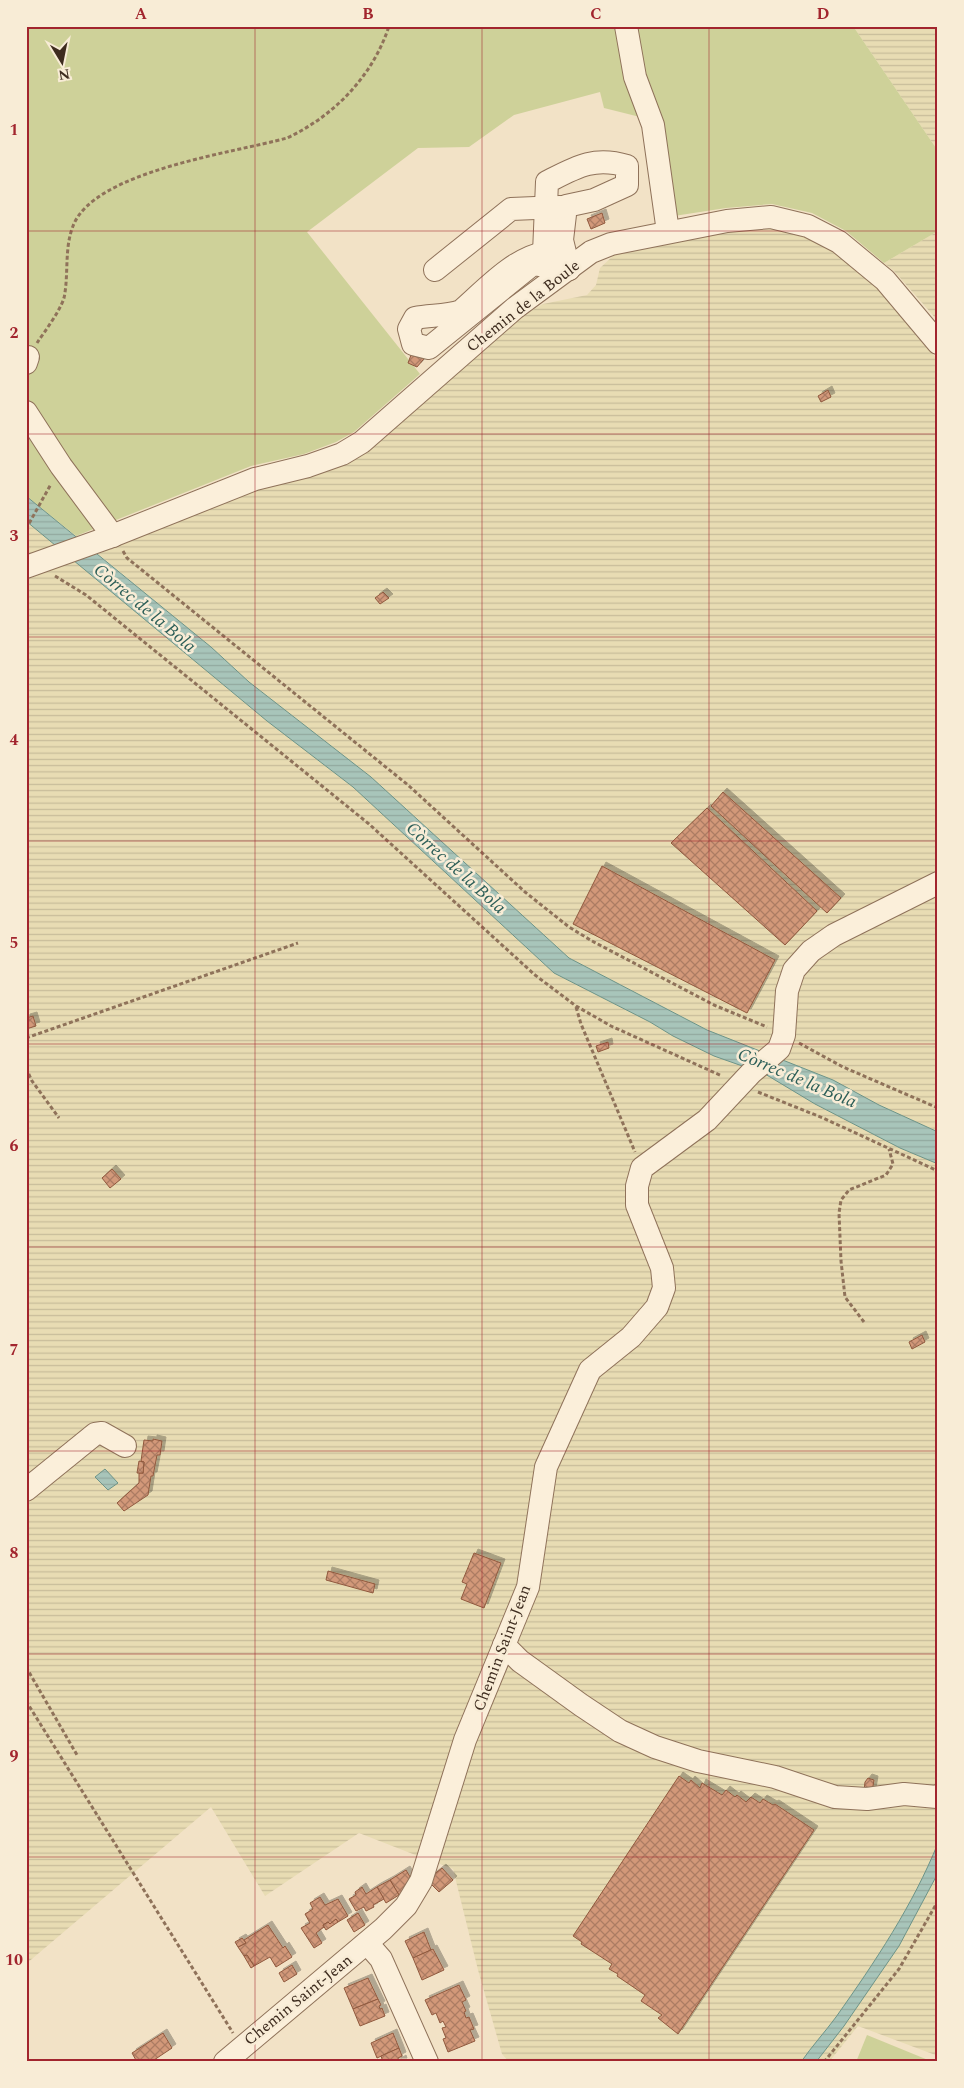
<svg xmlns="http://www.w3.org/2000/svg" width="964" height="2088" viewBox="0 0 964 2088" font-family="Spectral,serif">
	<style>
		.farmland { fill: url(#farmland-rules) }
		.green { fill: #ced199 }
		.water { fill: url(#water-rules); stroke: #6d9488 }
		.building { fill: url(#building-cross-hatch); stroke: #90593e; filter: url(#shadow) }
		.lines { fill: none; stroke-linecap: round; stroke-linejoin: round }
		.minor-casing { stroke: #8f725a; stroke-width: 24 }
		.path { stroke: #8f725a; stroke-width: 3; stroke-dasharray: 4 2.5; stroke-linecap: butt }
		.minor { stroke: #fbefda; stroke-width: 22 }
		.grid { fill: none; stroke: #a2252e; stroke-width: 1; stroke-opacity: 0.55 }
		.labels { text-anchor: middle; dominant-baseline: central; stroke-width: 5; stroke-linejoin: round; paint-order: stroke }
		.street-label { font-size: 16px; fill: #3e2c1f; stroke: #f8ecd6 }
		.water-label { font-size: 18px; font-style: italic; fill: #2d5f58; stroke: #f8ecd6 }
		.neatline { fill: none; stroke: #a2252e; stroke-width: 2 }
		.grid-label { font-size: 16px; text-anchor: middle; font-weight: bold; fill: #a2252e }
	</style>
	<defs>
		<pattern id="farmland-rules" width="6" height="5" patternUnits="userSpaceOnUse" patternTransform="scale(1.25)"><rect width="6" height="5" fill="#e8dcb3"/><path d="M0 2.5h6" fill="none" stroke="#c8bd9a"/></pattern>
		<pattern id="water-rules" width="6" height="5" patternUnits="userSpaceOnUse" patternTransform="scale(1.25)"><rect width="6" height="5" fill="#a8c5ba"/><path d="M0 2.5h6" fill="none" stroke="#92a99f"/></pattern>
		<pattern id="building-cross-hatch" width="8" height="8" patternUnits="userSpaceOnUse" patternTransform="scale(1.25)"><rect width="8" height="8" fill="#d29879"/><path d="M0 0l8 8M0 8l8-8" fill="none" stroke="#ac7c63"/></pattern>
		<filter id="shadow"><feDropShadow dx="4" dy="-4" stdDeviation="0" flood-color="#0004"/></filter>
	</defs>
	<rect width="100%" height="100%" fill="#f2e2c6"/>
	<g class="farmland">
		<path d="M 853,26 L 938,26 L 938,151 Z"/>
		<path d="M 770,228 L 804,235 L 833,250 L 877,288 L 918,334 L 938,361 L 938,876 L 806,945 L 778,1033 L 765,1054 L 707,1030 L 569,958 L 371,777 L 249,682 L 211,647 L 98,554 L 258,489 L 312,476 L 522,316 L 543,304 L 587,295 L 596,285 L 600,268 L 614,255 L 729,231 Z"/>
		<path d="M 938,231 L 938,321 L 894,271 L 884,263 Z"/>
		<path d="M 26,521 L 60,549 L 26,560 Z"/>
		<path d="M 75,561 L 267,721 L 353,787 L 554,973 L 650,1022 L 673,1036 L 748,1068 L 736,1081 L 637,1165 L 656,1270 L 652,1304 L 586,1367 L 522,1585 L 423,1858 L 359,1833 L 265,1896 L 211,1807 L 26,1964 L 26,577 Z"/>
		<path d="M 938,891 L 938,1132 L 879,1105 L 833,1080 L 780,1060 L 792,991 L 815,954 Z"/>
		<path d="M 765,1074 L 815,1104 L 900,1148 L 938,1164 L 938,2056 L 858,2026 L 829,2062 L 509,2062 L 502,2054 L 478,1970 L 453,1869 L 435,1862 L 551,1469 L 595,1374 L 662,1310 L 643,1204 L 647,1172 Z"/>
	</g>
	<g class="green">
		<path d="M 26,26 L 853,26 L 938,151 L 938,231 L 884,263 L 846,231 L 812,213 L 772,204 L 726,208 L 661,218 L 644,118 L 604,108 L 600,92 L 514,115 L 469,147 L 418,148 L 307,232 L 420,374 L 354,432 L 336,442 L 304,454 L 251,466 L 76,536 L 26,496 Z"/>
		<path d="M 867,2035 L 933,2062 L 856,2062 Z"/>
	</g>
	<g class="water">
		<path d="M 26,496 L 211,647 L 249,682 L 371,777 L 569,958 L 707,1030 L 833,1080 L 879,1105 L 938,1132 L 938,1164 L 900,1148 L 815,1104 L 765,1074 L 714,1056 L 673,1036 L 650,1022 L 554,973 L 353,787 L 267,721 L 26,521 Z"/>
		<path d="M 105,1469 L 118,1483 L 108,1490 L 95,1477 Z"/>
		<path d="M 938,1843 L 938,1873 L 899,1946 L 844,2026 L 816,2062 L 801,2062 C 812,2046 825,2032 836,2017 C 875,1962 913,1905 938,1843 Z"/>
	</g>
	<g class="building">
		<path d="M 602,213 L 605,223 L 591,229 L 587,219 Z"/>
		<path d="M 414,347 L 428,354 L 417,367 L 408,363 Z"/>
		<path d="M 828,390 L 831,397 L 821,402 L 818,396 Z"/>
		<path d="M 383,592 L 389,598 L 380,604 L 375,598 Z"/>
		<path d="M 723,792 L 841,898 L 827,913 L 711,806 Z"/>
		<path d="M 707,808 L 817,911 L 785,945 L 671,843 Z"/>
		<path d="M 602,866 L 775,960 L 747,1013 L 573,924 Z"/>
		<path d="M 33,1016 L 36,1026 L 26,1029 L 26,1018 Z"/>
		<path d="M 608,1042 L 609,1048 L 598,1052 L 596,1046 Z"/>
		<path d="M 112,1169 L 121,1179 L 110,1188 L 102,1178 Z"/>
		<path d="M 922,1335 L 925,1342 L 912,1349 L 909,1342 Z"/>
		<path d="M 153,1439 L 162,1441 L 160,1455 L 157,1455 L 153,1476 L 151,1476 L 148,1495 L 124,1511 L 117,1503 L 139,1483 L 139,1473 L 143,1473 L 144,1462 L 141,1461 L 144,1440 L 153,1441 Z"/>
		<path d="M 139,1461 L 144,1462 L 143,1473 L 137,1473 Z"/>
		<path d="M 474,1553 L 501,1563 L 484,1608 L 461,1599 L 467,1584 L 462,1582 Z"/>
		<path d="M 328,1571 L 375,1584 L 373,1593 L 326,1580 Z"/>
		<path d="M 679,1776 L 689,1783 L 691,1780 L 700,1788 L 702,1783 L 722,1795 L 726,1790 L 735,1797 L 737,1795 L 746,1802 L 751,1797 L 760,1803 L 763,1799 L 773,1805 L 775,1804 L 814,1830 L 678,2034 L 658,2018 L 662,2015 L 641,2001 L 645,1995 L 617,1976 L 618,1974 L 609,1969 L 612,1964 L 581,1944 L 582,1942 L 573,1936 Z"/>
		<path d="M 868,1778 L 874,1780 L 872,1792 L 864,1791 L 865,1782 Z"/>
		<path d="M 442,1868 L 453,1880 L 439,1892 L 427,1880 Z"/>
		<path d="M 406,1870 L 413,1882 L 407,1891 L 399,1895 L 390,1880 Z"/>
		<path d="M 390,1880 L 399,1895 L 386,1903 L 377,1887 Z"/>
		<path d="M 362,1887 L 366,1894 L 377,1887 L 384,1899 L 373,1905 L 374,1907 L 366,1911 L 364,1907 L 356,1911 L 349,1899 L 356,1895 L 355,1892 Z"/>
		<path d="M 320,1897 L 325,1905 L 338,1899 L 348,1916 L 338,1922 L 336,1919 L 330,1924 L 328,1922 L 323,1925 L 324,1927 L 316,1933 L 322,1943 L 314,1948 L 301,1928 L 310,1923 L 305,1914 L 313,1909 L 310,1903 Z"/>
		<path d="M 358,1913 L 365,1925 L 354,1932 L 347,1920 Z"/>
		<path d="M 336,1919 L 338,1922 L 326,1930 L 323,1925 L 328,1922 L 330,1924 Z"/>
		<path d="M 268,1925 L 283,1948 L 285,1946 L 292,1957 L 276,1967 L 270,1957 L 254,1966 L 247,1955 L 244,1956 L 238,1947 L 246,1943 L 244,1940 Z"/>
		<path d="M 424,1932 L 431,1950 L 413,1958 L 405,1941 Z"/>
		<path d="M 242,1938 L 246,1943 L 238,1947 L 235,1942 Z"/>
		<path d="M 433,1949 L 444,1970 L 422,1980 L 413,1958 Z"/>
		<path d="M 247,1955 L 254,1966 L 251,1968 L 244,1956 Z"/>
		<path d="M 292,1965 L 297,1974 L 284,1982 L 279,1973 Z"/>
		<path d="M 368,1978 L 378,1999 L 353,2009 L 344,1988 Z"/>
		<path d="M 459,1985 L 466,2000 L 462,2002 L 466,2011 L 464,2012 L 466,2018 L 469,2017 L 474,2029 L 470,2030 L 475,2041 L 448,2052 L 443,2039 L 446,2038 L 442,2028 L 446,2027 L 443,2021 L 440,2023 L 436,2013 L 432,2015 L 425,2000 Z"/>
		<path d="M 378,1999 L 381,2005 L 379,2006 L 380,2009 L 382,2008 L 385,2016 L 360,2026 L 353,2009 Z"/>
		<path d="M 163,2033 L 172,2048 L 151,2062 L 137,2062 L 132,2053 Z"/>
		<path d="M 393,2033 L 399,2048 L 377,2058 L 371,2043 Z"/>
		<path d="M 399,2048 L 402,2056 L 398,2058 L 399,2061 L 402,2059 L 403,2062 L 383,2062 L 381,2056 Z"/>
	</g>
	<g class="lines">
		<defs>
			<g id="minor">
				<path d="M 626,26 L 635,77 L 653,125 L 668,232"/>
				<path d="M 544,253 L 569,269 L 533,264 L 429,348 L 413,344 L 409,329 L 415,318 C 430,315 447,316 461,311 C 484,291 514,258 544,253 Z"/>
				<path d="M 544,253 L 547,182 C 576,167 594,156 627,166 L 627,185 L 594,200 L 566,206 L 562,240 L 569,269"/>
				<path d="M 435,270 L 511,209 L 560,207"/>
				<path d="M 26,363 L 28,357"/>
				<path d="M 26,412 L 61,466 L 113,536"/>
				<path d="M 26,567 L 107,538 L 255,479 L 308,466 L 342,454 L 362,442 L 515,308 L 591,252 L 611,244 L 727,221 L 771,217 L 808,226 L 839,242 L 885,280 L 938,343"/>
				<path d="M 26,1490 L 95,1434 L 102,1433 L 125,1446"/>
				<path d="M 504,1645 L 520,1661 L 581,1705 L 620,1731 L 655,1747 L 698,1761 L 775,1777 L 835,1797 L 867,1799 L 904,1794 L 937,1797 L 938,1796"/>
				<path d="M 367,1943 L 381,1959 L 427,2062"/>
				<path d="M 225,2062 L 383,1929 L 406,1906 L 421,1881 L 465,1740 L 528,1587 L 546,1467 L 590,1370 L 631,1337 L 657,1307 L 664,1288 L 662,1268 L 637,1205 L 637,1186 L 642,1168 L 707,1120 L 751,1073 L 779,1049 L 784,1035 L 787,991 L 794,970 L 811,951 L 834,935 L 938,883"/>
			</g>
		</defs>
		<use href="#minor" class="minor-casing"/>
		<g class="path">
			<path d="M 37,343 C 45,331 60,311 64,298 C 69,274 64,249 73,226 C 94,171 233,153 287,138 C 334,116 373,76 389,26"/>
			<path d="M 26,529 L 51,484"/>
			<path d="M 123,551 L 127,558 L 408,785 L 525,892 L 569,927 L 592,941 L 714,1005 L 767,1027"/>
			<path d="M 55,576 L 86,595 L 369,824 L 535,975 L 576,1006 L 611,1026 L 722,1076"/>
			<path d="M 576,1007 L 581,1024 L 635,1152"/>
			<path d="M 26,1038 L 298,943"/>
			<path d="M 799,1043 L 843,1067 L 938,1108"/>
			<path d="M 26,1068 L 32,1081 L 59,1118"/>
			<path d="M 758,1092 L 823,1118 L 938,1171"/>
			<path d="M 864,1322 L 845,1297 L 841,1261 L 839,1213 L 841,1200 L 849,1190 L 886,1175 L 893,1164 L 889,1149"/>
			<path d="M 26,1667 L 77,1755"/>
			<path d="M 26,1701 L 233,2033"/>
			<path d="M 824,2062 L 899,1969 L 938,1901"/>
		</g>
		<use href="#minor" class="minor"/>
	</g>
	<path class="grid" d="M 255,26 L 255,2062M 482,26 L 482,2062M 709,26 L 709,2062M 26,231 L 938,231M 26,434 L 938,434M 26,637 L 938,637M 26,841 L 938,841M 26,1044 L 938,1044M 26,1247 L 938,1247M 26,1451 L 938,1451M 26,1654 L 938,1654M 26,1857 L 938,1857"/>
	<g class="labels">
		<g class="street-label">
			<text transform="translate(523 306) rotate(-38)">Chemin de la Boule</text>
			<text transform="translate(502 1648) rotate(-69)">Chemin Saint-Jean</text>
			<text transform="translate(298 2000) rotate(-39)">Chemin Saint-Jean</text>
		</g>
		<g class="water-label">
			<text transform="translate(145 608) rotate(40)">Còrrec de la Bola</text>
			<text transform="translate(456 868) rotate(42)">Còrrec de la Bola</text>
			<text transform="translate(797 1078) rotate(23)">Còrrec de la Bola</text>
		</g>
	</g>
	<rect width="964" height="2088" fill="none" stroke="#f8ecd6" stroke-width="55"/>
	<g transform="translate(62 62) rotate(170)" stroke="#f8ecd6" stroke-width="4" paint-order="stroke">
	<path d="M0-4L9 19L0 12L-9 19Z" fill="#3e2c1f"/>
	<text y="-8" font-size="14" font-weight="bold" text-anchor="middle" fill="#3e2c1f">N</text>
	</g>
	<rect x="28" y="28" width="908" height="2032" class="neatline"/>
	<g class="grid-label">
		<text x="141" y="19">A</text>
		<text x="368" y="19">B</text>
		<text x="596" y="19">C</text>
		<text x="823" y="19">D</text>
		<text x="14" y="135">1</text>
		<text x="14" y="338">2</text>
		<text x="14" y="541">3</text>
		<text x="14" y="745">4</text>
		<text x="14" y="948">5</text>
		<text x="14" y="1151">6</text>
		<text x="14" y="1355">7</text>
		<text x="14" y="1558">8</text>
		<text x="14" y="1761">9</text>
		<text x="14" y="1965">10</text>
	</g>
</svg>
